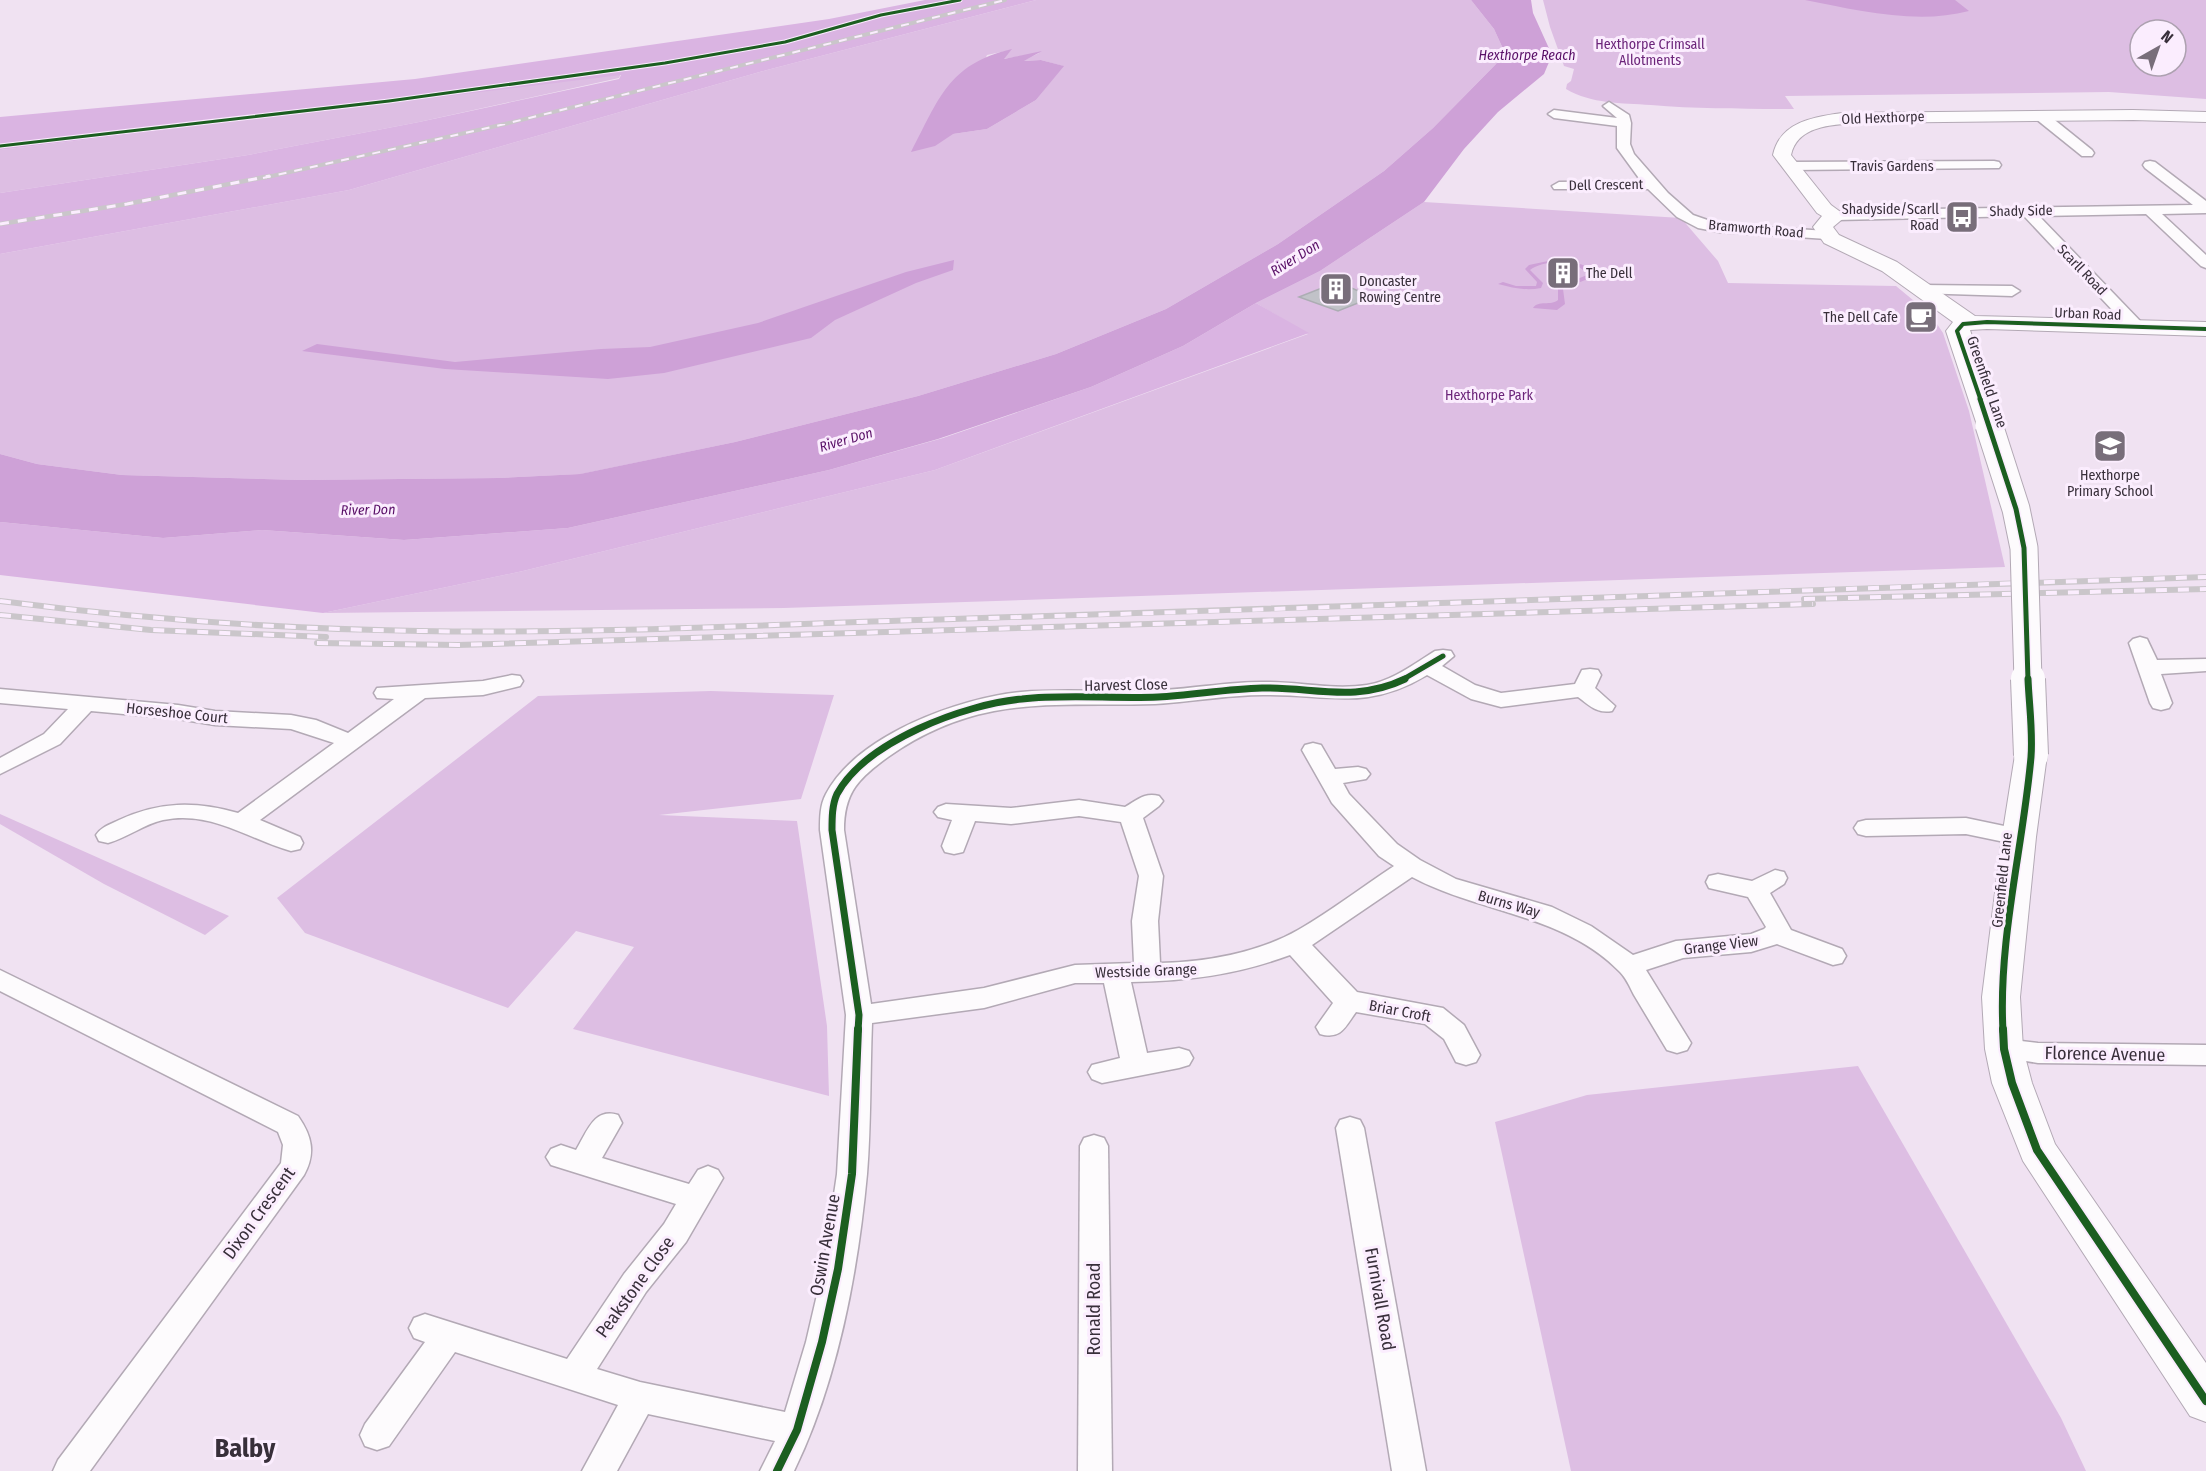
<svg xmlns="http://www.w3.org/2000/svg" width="2206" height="1471" viewBox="0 0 2206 1471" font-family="'Fira Sans Condensed',sans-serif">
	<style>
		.green { fill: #ddbee3; fill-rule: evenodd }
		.forest { fill: #dab4e2 }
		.water { fill: #cea1d7 }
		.building { fill: #c1c2c8; stroke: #acadb3; stroke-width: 1.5 }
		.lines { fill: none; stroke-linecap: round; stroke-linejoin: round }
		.street-casing { stroke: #b3a9b5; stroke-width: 3 }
		.secondary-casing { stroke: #b3a9b5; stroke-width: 2 }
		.street { fill: #fdfbfd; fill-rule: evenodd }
		.secondary { fill: #fdfbfd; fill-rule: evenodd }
		.rail-far2-casing { stroke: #cac6ca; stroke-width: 4 }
		.rail-far1-casing { stroke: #cac6ca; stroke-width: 4.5 }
		.rail-casing { stroke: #cac6ca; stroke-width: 6 }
		.rail-far2 { stroke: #fbedfe; stroke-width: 2; stroke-dasharray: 8; stroke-linecap: butt }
		.rail-far1 { stroke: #fbedfe; stroke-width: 3; stroke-dasharray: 9; stroke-linecap: butt }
		.rail { stroke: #fbedfe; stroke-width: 4; stroke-dasharray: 11; stroke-linecap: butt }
		.secondary-bridge-far1-casing { stroke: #b3a9b5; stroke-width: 29; stroke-linecap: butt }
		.secondary-bridge-casing { stroke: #b3a9b5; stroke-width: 36; stroke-linecap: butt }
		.secondary-bridge-far1 { stroke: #fdfbfd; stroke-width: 27 }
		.secondary-bridge { stroke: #fdfbfd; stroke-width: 34 }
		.cycleway-far4-casing { stroke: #fbedfe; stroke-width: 5 }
		.cycleway-far3-casing { stroke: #fbedfe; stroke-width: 6 }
		.cycleway-far2-casing { stroke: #fbedfe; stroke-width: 8 }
		.cycleway-far1-casing { stroke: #fbedfe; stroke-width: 10 }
		.cycleway-casing { stroke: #fbedfe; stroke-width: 12 }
		.cycleway-far4 { stroke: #1b5e20; stroke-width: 3 }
		.cycleway-far3 { stroke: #1b5e20; stroke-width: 4 }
		.cycleway-far2 { stroke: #1b5e20; stroke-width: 5 }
		.cycleway-far1 { stroke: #1b5e20; stroke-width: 7 }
		.cycleway { stroke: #1b5e20; stroke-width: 8 }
		.labels { text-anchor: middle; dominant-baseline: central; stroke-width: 6; stroke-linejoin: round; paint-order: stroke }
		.far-park-label { font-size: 14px; fill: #6c257a; stroke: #fbedfe }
		.far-water-label { font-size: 14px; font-style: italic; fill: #590f67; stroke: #fbedfe }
		.far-street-label { font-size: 14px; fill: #382f3a; stroke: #fbedfe }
		.far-poi-label { font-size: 14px; fill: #382f3a; stroke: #fbedfe; text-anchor: end }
		.street-label { font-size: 15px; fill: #382f3a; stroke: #fbedfe }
		.near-street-label { font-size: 18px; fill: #382f3a; stroke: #fbedfe }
		.near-district-label { font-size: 26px; font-weight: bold; fill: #382f3a; stroke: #fbedfe }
	</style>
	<rect width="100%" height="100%" fill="#f0e2f2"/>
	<g class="green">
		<path d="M 1036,0 L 1471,0 L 1494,29 L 1504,51 L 1496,64 L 1433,128 L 1384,171 L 1278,244 L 1166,309 L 1056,354 L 918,396 L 735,442 L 581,474 L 499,478 L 301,480 L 122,475 L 37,464 L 0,454 L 0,254 L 349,190 L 767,70 ZM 1011,50 L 1003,59 L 1039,53 L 1023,61 L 1041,60 L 1063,66 L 1036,100 L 987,129 L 953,134 L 987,55 Z"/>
		<path d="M 1543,0 L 2206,0 L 2206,99 L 2109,92 L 1785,96 L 1794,109 C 1746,109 1699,109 1651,105 C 1621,103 1592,104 1566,89 L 1567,84 L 1571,81 L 1574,69 L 1564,66 L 1550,27 ZM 2140,30 L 2176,30 L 2176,66 L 2140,66 Z"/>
		<path d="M 621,74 L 619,78 L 419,122 L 248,155 L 0,193 L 0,150 Z"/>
		<path d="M 1424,202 L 1681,218 L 1718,261 L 1728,283 L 1896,286 L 1931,315 L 1943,333 L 1969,411 L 2005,567 L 784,608 L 323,613 L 523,571 L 935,470 L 1308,334 L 1256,303 L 1320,271 Z"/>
		<path d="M 711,691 L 834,695 L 801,799 L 659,815 L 797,821 L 827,1026 L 829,1096 L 573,1029 L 634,947 L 576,931 L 508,1008 L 305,933 L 277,898 L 538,696 Z"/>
		<path d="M 0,814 L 229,916 L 205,935 L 104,884 L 0,824 Z"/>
		<path d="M 1858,1066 L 2061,1418 L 2086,1471 L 1571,1471 L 1495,1122 L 1587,1095 Z"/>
	</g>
	<g class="forest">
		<path d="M 925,0 L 1036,0 L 767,70 L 349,190 L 0,254 L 0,193 L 248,155 L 419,122 L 619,79 L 621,75 L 0,150 L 0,117 L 415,79 L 829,19 Z"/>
		<path d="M 1256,303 L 1309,333 L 935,470 L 523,571 L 323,613 L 0,575 L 0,522 L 163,538 L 262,530 L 404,540 L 568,528 L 829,470 L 943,438 L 1091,387 L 1183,346 Z"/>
	</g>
	<g class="water">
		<path d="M 1471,0 L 1531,0 L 1533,13 L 1552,55 L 1544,74 L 1498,112 L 1464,149 L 1424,202 L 1320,271 L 1256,303 L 1183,346 L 1091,387 L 938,439 L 829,470 L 568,528 L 404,540 L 262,530 L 163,538 L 0,522 L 0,454 L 37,464 L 122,475 L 301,480 L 499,478 L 580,474 L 735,442 L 918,396 L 1056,354 L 1166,309 L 1278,244 L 1384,171 L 1433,128 L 1496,64 L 1504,51 L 1494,29 Z"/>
		<path d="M 1805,0 L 1955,0 L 1969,11 C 1917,25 1856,10 1805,0 Z"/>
		<path d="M 1012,49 L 1004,59 L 1042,51 L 1024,61 L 1041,60 L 1064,66 L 1036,100 L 987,129 L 953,134 L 935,146 L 911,152 C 939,99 948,64 1012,49 Z"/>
		<path d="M 954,260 L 953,270 L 916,283 L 835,320 L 811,338 L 664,373 L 608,379 L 445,369 L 302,351 L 317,344 L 455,362 L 601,349 L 650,347 L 758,323 L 906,272 Z"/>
		<path d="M 1548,261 C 1564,261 1582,261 1595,272 L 1595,276 L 1563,289 L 1565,304 L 1557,310 L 1533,308 C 1538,300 1551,306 1558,300 L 1558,287 L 1587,275 C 1578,258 1543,260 1530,270 L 1543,283 L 1541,288 C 1526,291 1513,288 1498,284 L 1503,282 L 1516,286 L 1536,286 L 1537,282 L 1525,269 L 1529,265 Z"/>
	</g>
	<path class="building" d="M 1337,282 L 1373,297 L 1338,311 L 1299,297 Z"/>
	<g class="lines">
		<defs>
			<g id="street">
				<path d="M 1609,102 L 1629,115 L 1631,123 L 1630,144 L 1634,154 L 1668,193 L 1693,215 L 1719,224 L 1827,231 L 1834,235 L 1827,239 L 1719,232 L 1698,228 L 1677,217 L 1648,189 L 1554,189 L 1552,186 L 1559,182 L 1641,181 L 1617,148 L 1617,126 L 1554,118 L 1548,114 L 1554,110 L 1617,118 L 1603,106 Z"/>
				<path d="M 2041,112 L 2046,113 L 2092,150 L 2094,153 L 2092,156 L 2082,156 L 2036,119 L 2035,116 Z"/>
				<path d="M 1994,161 L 1999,162 L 2001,165 L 1999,168 L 1790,170 L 1783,166 L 1790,162 Z"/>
				<path d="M 2150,161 L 2155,162 L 2206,201 L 2206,213 L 2162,214 L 2206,255 L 2206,268 L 2201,266 L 2146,214 L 2039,216 L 2144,325 L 2146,328 L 2144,331 L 2132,331 L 2024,216 L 1836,220 L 1829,216 L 1836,212 L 1859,210 L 2193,205 L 2145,168 L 2143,165 L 2145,162 Z"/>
				<path d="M 1922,285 L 2012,286 L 2020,291 L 2012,296 L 1917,293 L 1914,290 L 1917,287 Z"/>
				<path d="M 2140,637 L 2147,639 L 2157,660 L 2206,659 L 2206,671 L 2161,674 L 2172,703 L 2169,708 L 2161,710 L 2153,708 L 2150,703 L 2129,643 L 2133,639 Z"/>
				<path d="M 1443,650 L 1451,651 L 1454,656 L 1442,666 L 1475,685 L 1501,693 L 1575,684 L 1582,670 L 1590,669 L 1598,670 L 1601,675 L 1595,688 L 1615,706 L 1612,711 C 1597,714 1589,705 1578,697 L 1501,707 L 1471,699 L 1427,675 C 1366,712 1327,694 1263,695 C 1227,695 1191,702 1155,704 C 1052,707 979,693 888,757 C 859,778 844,792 844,830 L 871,1004 L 984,988 L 1075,965 L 1134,963 L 1132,921 L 1139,876 L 1121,822 L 1079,816 L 1011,824 L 975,821 L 963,852 L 954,854 L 945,852 L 942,846 L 952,820 L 938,817 L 934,812 L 938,807 L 946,804 L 1011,808 L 1079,800 L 1125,807 C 1137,800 1145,792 1159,796 L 1163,801 L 1159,806 L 1143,818 L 1163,876 L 1158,921 L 1160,963 C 1205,962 1258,953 1298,930 C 1331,911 1362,887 1394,866 L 1379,856 L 1332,803 L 1302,750 L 1305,745 L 1313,743 L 1321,745 L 1335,769 L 1358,767 L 1366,769 L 1370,774 L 1366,779 L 1343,783 L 1349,794 L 1397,844 L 1420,860 L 1456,879 L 1552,907 L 1591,926 L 1633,955 L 1676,941 L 1751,934 L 1764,929 L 1766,927 L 1748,897 L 1709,888 L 1706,882 L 1709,876 L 1718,874 L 1752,881 L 1775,870 L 1784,872 L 1787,878 L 1784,884 L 1770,893 L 1791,930 L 1842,949 L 1846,956 L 1842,963 L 1833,965 L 1777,944 L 1751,952 L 1683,958 L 1646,970 L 1691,1043 L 1687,1050 L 1677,1053 L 1667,1050 C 1656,1032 1645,1013 1634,995 C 1630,987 1626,978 1620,972 C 1564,914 1479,913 1412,877 L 1312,945 L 1357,992 L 1443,1008 L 1464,1025 L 1480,1055 L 1476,1062 L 1466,1065 L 1456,1062 L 1444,1039 L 1425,1024 L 1356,1012 C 1345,1027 1341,1040 1320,1034 L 1316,1027 L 1333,1003 L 1290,955 C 1236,975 1188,981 1131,982 L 1147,1053 L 1179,1048 L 1189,1051 L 1193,1058 L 1189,1065 L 1179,1068 L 1102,1083 L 1092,1079 L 1088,1072 L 1092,1065 L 1120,1058 L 1104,983 L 1075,983 L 984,1008 L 872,1023 C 870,1073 871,1124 867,1174 C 858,1272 837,1383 794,1471 L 760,1471 L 775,1441 L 648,1414 L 617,1471 L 582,1471 L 618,1405 L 455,1352 L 389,1446 L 377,1450 L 365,1446 L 360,1435 L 365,1424 L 425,1342 L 414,1338 L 409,1328 L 414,1318 L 425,1314 L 567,1359 L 624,1274 L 664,1224 L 676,1204 L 551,1165 L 546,1157 L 551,1149 L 561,1145 L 576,1150 C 587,1132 594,1107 618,1115 L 622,1123 L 602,1158 L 689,1184 L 698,1170 L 708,1166 L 718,1170 L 723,1178 L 686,1242 L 646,1292 L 597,1369 L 640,1382 L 785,1412 L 806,1342 L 823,1269 L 837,1174 L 846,1015 L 820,830 C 820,818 820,805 826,794 C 857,735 959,698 1021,692 C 1067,688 1112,693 1158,690 C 1194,689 1230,681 1267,682 C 1300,682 1333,690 1367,685 C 1392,681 1414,664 1435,651 Z"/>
				<path d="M 512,675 L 520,676 L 523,681 L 520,686 L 483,695 L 425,698 L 260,820 L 300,837 L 303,843 L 300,849 L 291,851 C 248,839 211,810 163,820 C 144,824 127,838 108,843 L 99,841 L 96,835 C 101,827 111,824 119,820 C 160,801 196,801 238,813 L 334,743 L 291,729 L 215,725 L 178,719 L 91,711 L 60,744 L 0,774 L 0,758 L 44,734 L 68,709 L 0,703 L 0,689 L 178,705 L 215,711 L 291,715 L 316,720 L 348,733 L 394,699 L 377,698 L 374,693 L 377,688 L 483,681 Z"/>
				<path d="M 1966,818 L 2028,831 L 2031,837 L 2028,843 L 2019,845 L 1966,834 L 1866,836 L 1858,834 L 1854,828 L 1858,822 L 1866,820 Z"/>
				<path d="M 0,970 L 298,1116 C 312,1136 316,1153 304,1175 L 90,1471 L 53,1471 L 58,1460 L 281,1163 L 283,1145 L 278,1132 L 0,991 Z"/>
				<path d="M 2004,1039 L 2038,1043 L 2206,1045 L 2206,1065 L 2038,1063 L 1994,1056 L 1990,1049 L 1994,1042 Z"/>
				<path d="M 1350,1117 L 1360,1120 L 1364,1128 L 1426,1471 L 1392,1471 L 1336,1128 L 1340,1120 Z"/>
				<path d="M 1094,1135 L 1104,1138 L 1108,1146 L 1112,1471 L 1078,1471 L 1080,1146 L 1084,1138 Z"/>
			</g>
			<g id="secondary">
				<path d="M 2133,110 L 2206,112 L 2206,122 L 2133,120 L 1855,123 C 1831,125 1797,126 1791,155 L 1831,205 L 1846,216 L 1833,227 L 1839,235 L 1897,262 L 1975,316 L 2206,322 L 2206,336 L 1987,329 L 1970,330 L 2001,425 L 1998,430 L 1989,432 L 1980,430 L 1977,425 L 1946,331 L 1953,322 L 1882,271 L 1824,243 L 1813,227 L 1822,216 L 1817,213 L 1773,155 C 1780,122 1813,117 1842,113 Z"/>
				<path d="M 2031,745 L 2042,748 L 2047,755 L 2036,837 L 2020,997 L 2023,1049 L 2032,1083 L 2055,1144 L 2206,1363 L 2206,1422 L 2190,1416 L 2023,1161 L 1992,1083 L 1985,1049 L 1982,997 L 2002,837 L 2015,755 L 2020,748 Z"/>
			</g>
		</defs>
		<use href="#street" class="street-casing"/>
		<use href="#secondary" class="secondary-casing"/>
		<use href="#street" class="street"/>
		<use href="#secondary" class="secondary"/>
		<defs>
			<path id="rail-far2" d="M 263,178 L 505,124 L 1005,0"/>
			<path id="rail-far1" d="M 0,224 L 127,204 L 270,176"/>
			<g id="rail">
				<path d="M 1804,599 L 2206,589"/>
				<path d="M 0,601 C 140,619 280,629 420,631 C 598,634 775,624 953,619 C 1371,607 1788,590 2206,577"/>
				<path d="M 0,615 L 151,630 L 326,637"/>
				<path d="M 317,643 L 458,645 L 1813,604"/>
			</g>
		</defs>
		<use href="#rail-far2" class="rail-far2-casing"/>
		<use href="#rail-far1" class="rail-far1-casing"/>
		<use href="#rail" class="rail-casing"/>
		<use href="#rail-far2" class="rail-far2"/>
		<use href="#rail-far1" class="rail-far1"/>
		<use href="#rail" class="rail"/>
		<defs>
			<path id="secondary-bridge-far1" d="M 1989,425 L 2016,509 L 2024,548 L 2028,680"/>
			<path id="secondary-bridge" d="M 2028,679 L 2031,755"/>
		</defs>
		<use href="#secondary-bridge-far1" class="secondary-bridge-far1-casing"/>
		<use href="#secondary-bridge" class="secondary-bridge-casing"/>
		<use href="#secondary-bridge-far1" class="secondary-bridge-far1"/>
		<use href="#secondary-bridge" class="secondary-bridge"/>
		<defs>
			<path id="cycleway-far4" d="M 0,146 L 389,101 L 665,63 L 785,42 L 881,15 L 960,0"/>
			<path id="cycleway-far3" d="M 1981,401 L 1957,331 L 1963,324 L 1987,322 L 2206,329"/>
			<g id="cycleway-far2">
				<path d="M 1980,399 L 2016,509 L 2024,548 L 2028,680"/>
				<path d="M 1402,680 L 1443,656"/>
			</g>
			<g id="cycleway-far1">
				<path d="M 858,1031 L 859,1015 L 832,830 C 832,818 832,805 837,794 C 866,741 965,704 1022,699 C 1067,694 1113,699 1158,697 C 1193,695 1227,689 1262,688 C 1314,687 1355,703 1405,679"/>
				<path d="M 2003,1031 C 1998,939 2023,848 2031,757 C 2033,731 2029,704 2028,679"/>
			</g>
			<g id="cycleway">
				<path d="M 2003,1029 L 2004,1049 L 2012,1083 L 2037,1150 L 2206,1401"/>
				<path d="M 777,1471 L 797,1430 L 822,1342 L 838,1269 L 852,1174 L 858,1029"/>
			</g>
		</defs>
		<use href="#cycleway-far4" class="cycleway-far4-casing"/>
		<use href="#cycleway-far3" class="cycleway-far3-casing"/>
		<use href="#cycleway-far2" class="cycleway-far2-casing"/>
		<use href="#cycleway-far1" class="cycleway-far1-casing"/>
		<use href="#cycleway" class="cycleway-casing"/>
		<use href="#cycleway-far4" class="cycleway-far4"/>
		<use href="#cycleway-far3" class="cycleway-far3"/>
		<use href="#cycleway-far2" class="cycleway-far2"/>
		<use href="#cycleway-far1" class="cycleway-far1"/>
		<use href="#cycleway" class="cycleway"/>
	</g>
	<defs>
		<symbol id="bus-square" viewBox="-11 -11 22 22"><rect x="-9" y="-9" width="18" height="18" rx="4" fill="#786e7a" stroke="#fbedfe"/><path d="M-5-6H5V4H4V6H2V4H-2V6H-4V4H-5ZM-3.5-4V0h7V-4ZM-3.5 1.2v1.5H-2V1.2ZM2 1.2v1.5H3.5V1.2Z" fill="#fff"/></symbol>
		<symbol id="building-square" viewBox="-11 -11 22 22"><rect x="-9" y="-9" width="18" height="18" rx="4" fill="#786e7a" stroke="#fbedfe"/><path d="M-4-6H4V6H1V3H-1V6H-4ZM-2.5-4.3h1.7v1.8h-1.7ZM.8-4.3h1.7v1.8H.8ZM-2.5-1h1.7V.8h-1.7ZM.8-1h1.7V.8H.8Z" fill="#fff"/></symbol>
		<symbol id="cafe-square" viewBox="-11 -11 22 22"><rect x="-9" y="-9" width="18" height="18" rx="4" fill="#786e7a" stroke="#fbedfe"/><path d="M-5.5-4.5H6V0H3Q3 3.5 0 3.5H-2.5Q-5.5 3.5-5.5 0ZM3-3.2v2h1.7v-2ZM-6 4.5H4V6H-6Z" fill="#fff"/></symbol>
		<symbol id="school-square" viewBox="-11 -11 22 22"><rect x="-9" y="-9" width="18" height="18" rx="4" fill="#786e7a" stroke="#fbedfe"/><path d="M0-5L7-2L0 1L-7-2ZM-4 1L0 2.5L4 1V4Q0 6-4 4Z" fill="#fff"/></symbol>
	</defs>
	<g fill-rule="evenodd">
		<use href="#bus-square" x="1943" y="198" width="38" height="38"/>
		<use href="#building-square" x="1544" y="254" width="38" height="38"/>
		<use href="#building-square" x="1317" y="270" width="38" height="38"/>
		<use href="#cafe-square" x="1902" y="298" width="38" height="38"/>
		<use href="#school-square" x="2091" y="427" width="38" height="38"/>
	</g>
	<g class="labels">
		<g class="far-park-label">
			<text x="1650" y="44">Hexthorpe Crimsall<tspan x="1650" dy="16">Allotments</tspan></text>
			<text x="1489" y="395">Hexthorpe Park</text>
		</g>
		<g class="far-water-label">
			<text x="1527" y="55">Hexthorpe Reach</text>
			<text transform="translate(1295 258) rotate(-32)">River Don</text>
			<text transform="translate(846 440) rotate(-16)">River Don</text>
			<text transform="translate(368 510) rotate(-1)">River Don</text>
		</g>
		<g class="far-street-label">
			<text transform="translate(1883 118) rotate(-2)">Old Hexthorpe</text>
			<text x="1892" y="166">Travis Gardens</text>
			<text transform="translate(1606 185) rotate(-1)">Dell Crescent</text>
			<text transform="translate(2021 211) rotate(-1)">Shady Side</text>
			<text transform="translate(1756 229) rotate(5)">Bramworth Road</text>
			<text transform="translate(2082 270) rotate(46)">Scarll Road</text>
			<text transform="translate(2088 314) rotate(2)">Urban Road</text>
		</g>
		<g class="far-poi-label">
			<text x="1939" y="209">Shadyside/Scarll<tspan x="1939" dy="16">Road</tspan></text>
			<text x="1586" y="273" text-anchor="start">The Dell</text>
			<text x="1359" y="281" text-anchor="start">Doncaster<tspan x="1359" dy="16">Rowing Centre</tspan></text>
			<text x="1898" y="317">The Dell Cafe</text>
			<text x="2110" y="475" text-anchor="middle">Hexthorpe<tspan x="2110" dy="16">Primary School</tspan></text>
		</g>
		<g class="street-label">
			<text transform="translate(1987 382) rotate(71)">Greenfield Lane</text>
			<text transform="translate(1126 685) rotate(-1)">Harvest Close</text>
			<text transform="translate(177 713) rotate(6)">Horseshoe Court</text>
			<text transform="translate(2002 880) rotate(-84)">Greenfield Lane</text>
			<text transform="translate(1509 904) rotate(16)">Burns Way</text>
			<text transform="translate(1721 945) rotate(-7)">Grange View</text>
			<text transform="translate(1146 971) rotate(-2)">Westside Grange</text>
			<text transform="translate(1400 1011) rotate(11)">Briar Croft</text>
		</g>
		<g class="near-street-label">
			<text transform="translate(2105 1054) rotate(1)">Florence Avenue</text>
			<text transform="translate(259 1213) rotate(-54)">Dixon Crescent</text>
			<text transform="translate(825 1245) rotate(-80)">Oswin Avenue</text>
			<text transform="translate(635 1287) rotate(-54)">Peakstone Close</text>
			<text transform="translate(1380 1299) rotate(80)">Furnivall Road</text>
			<text transform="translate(1094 1309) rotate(-90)">Ronald Road</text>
		</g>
		<g class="near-district-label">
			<text x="245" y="1448">Balby</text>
		</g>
	</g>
	<g transform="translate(2158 48) rotate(40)"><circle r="28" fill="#fbedfe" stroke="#ada1b0" stroke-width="1.5"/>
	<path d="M0-4.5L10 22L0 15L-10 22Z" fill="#786e7a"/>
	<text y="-9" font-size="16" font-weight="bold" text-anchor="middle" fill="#382f3a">N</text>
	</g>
</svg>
